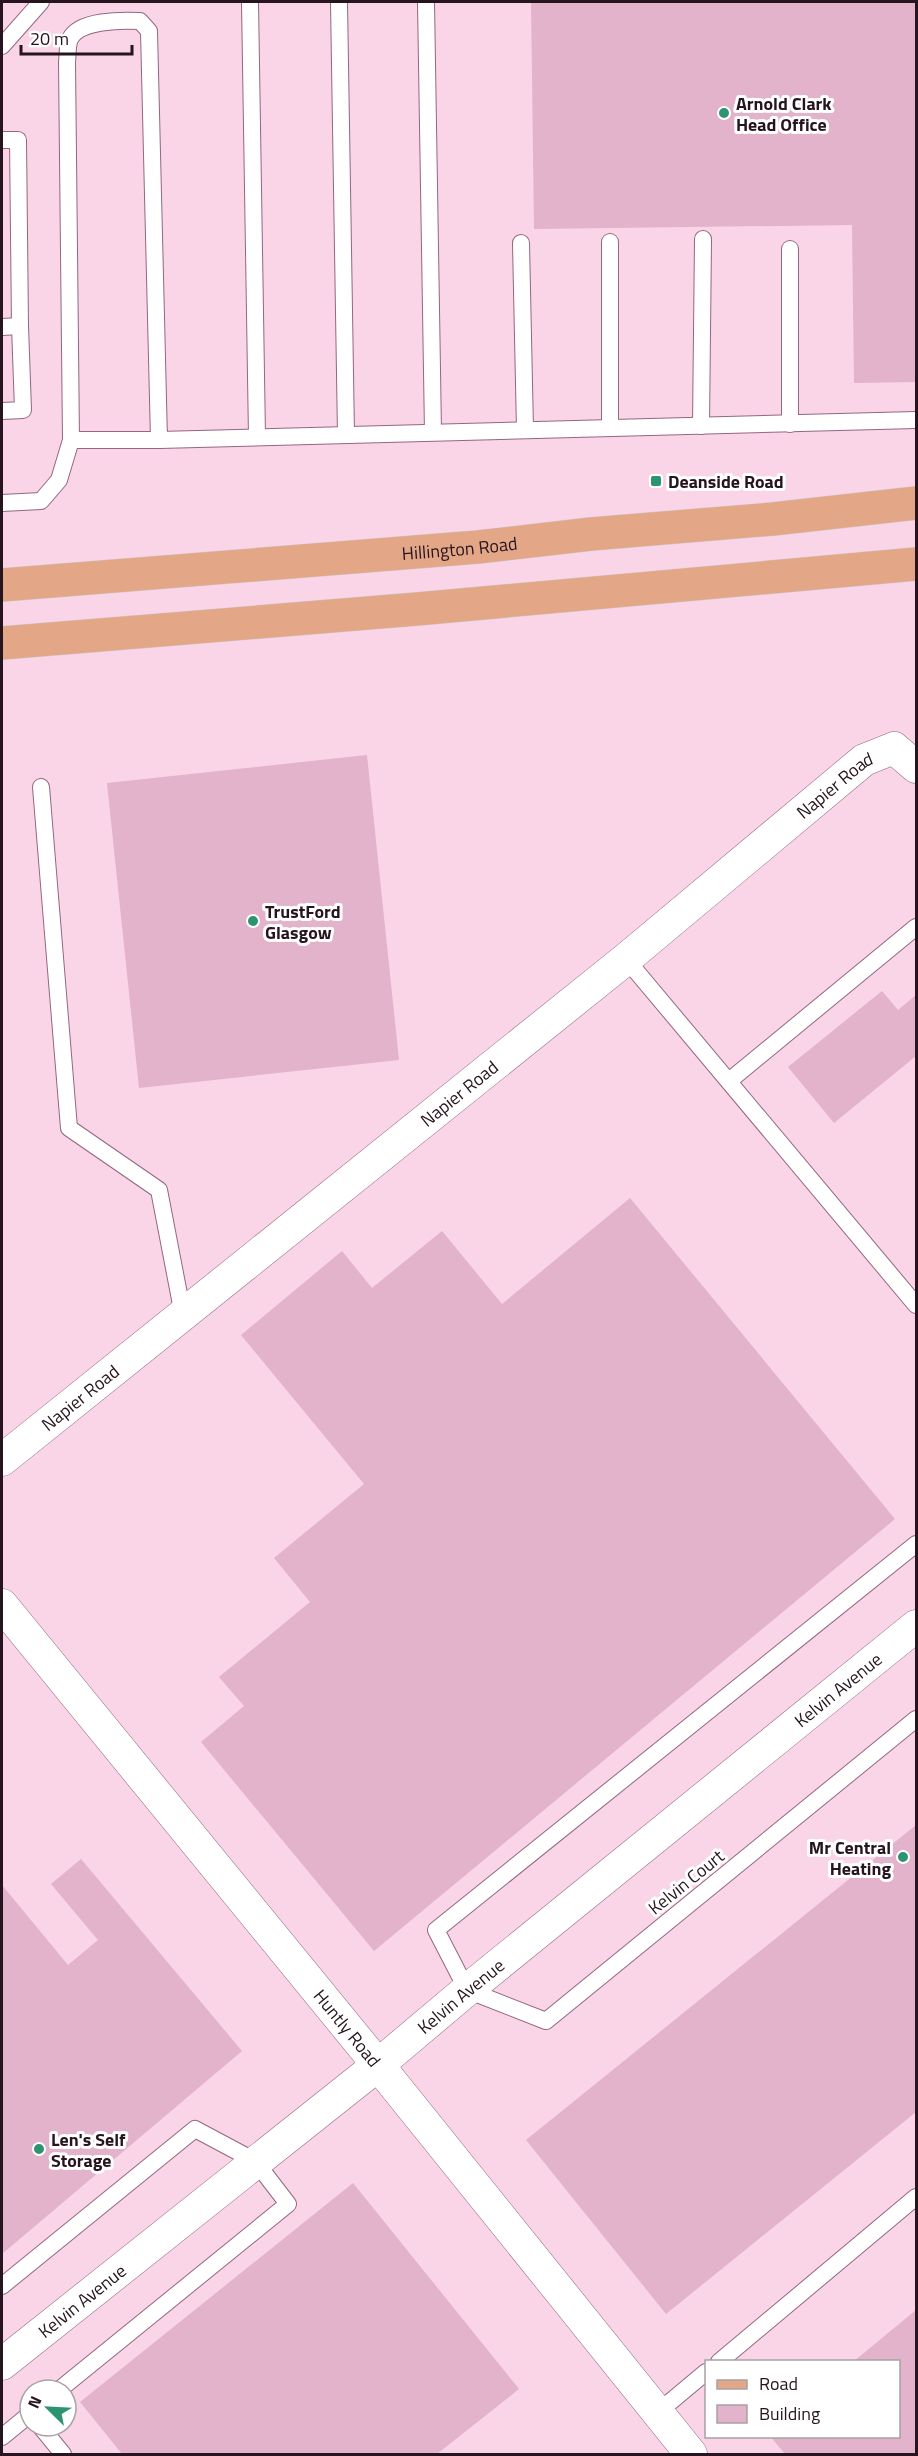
<svg xmlns="http://www.w3.org/2000/svg" width="918" height="2456" viewBox="0 0 918 2456" font-family="'Titillium Web',sans-serif">
	<style>
		.built { fill: #f9d5e7; fill-rule: evenodd }
		.building { fill: #e3b2cb }
		.lines { fill: none; stroke-linecap: round; stroke-linejoin: round }
		.lane-casing { stroke: #94677f; stroke-width: 18 }
		.street-casing { stroke: #94677f; stroke-width: 33 }
		.primary-casing { stroke: #cfcbce; stroke-width: 34 }
		.lane { stroke: #fff; stroke-width: 16 }
		.street { stroke: #fff; stroke-width: 32 }
		.primary { stroke: #e3a788; stroke-width: 33 }
		.poi-dot { fill: #2c9471; stroke: #fff; stroke-width: 2 }
		.labels { text-anchor: middle; dominant-baseline: central; stroke-width: 6; stroke-linejoin: round; paint-order: stroke }
		.poi-label { font-size: 18px; font-weight: bold; fill: #26141e; stroke: #fff; text-anchor: start }
		.street-label { font-size: 18px; fill: #26141e; stroke: #fff }
	</style>
	<rect width="100%" height="100%" fill="#f9e4ee"/>
	<path class="built" d="M 2,2 L 916,2 L 916,2454 L 2,2454 ZM 706,2362 L 898,2362 L 898,2436 L 706,2436 ZM 30,2390 L 66,2390 L 66,2426 L 30,2426 Z"/>
	<g class="building">
		<path d="M 531,2 L 916,2 L 916,382 L 854,383 L 852,225 L 534,229 Z"/>
		<path d="M 367,755 L 399,1060 L 139,1088 L 107,783 Z"/>
		<path d="M 882,991 L 898,1010 L 916,995 L 916,1056 L 834,1123 L 788,1067 Z"/>
		<path d="M 630,1198 L 895,1519 L 374,1951 L 201,1742 L 244,1706 L 219,1677 L 310,1602 L 274,1558 L 364,1484 L 241,1335 L 342,1251 L 372,1288 L 442,1231 L 502,1304 Z"/>
		<path d="M 916,1825 L 916,2112 L 666,2314 L 526,2140 Z"/>
		<path d="M 81,1859 L 242,2051 L 2,2254 L 2,1885 L 68,1965 L 98,1940 L 51,1884 Z"/>
		<path d="M 353,2183 L 519,2389 L 437,2454 L 122,2454 L 80,2402 Z"/>
		<path d="M 916,2310 L 916,2454 L 785,2454 L 770,2436 L 898,2436 L 898,2362 L 853,2362 Z"/>
	</g>
	<g class="lines">
		<defs>
			<g id="lane">
				<path d="M 250,2 L 257,437"/>
				<path d="M 339,2 L 346,435"/>
				<path d="M 426,2 L 433,432"/>
				<path d="M 2,46 L 41,2"/>
				<path d="M 2,140 L 18,140 L 20,326 L 23,410 L 2,411"/>
				<path d="M 610,242 L 610,428"/>
				<path d="M 521,243 L 525,430"/>
				<path d="M 2,327 L 20,326"/>
				<path d="M 790,424 L 790,249"/>
				<path d="M 701,426 L 703,239"/>
				<path d="M 159,440 L 149,31 L 140,21 C 122,20 79,20 70,39 C 67,45 68,55 67,62 L 71,440 L 159,440 L 916,420"/>
				<path d="M 2,503 L 41,501 L 59,480 L 71,440"/>
				<path d="M 41,787 L 69,1128 L 159,1190 L 183,1315"/>
				<path d="M 626,959 L 916,1305"/>
				<path d="M 729,1081 L 916,927"/>
				<path d="M 916,1544 L 436,1930 L 467,1990 L 546,2021 L 916,1719"/>
				<path d="M 2,2286 L 195,2129 L 255,2161 L 288,2204 L 59,2390"/>
				<path d="M 719,2362 L 916,2197"/>
				<path d="M 657,2413 L 706,2372"/>
				<path d="M 40,2426 L 63,2454"/>
				<path d="M 2,2437 L 30,2414"/>
			</g>
			<g id="street">
				<path id="s1" d="M 2,1460 L 626,959 L 864,760 L 894,748 L 916,767"/>
				<path id="s2" d="M 2,1605 L 378,2065 L 691,2454"/>
				<path id="s3" d="M 2,2364 L 378,2065 L 467,1990 L 916,1626"/>
			</g>
			<g id="primary">
				<path id="s4" d="M 2,585 L 478,547 L 591,534 L 773,519 L 916,503"/>
				<path d="M 2,643 L 417,609 L 916,564"/>
			</g>
		</defs>
		<use href="#lane" class="lane-casing"/>
		<use href="#street" class="street-casing"/>
		<use href="#primary" class="primary-casing"/>
		<use href="#lane" class="lane"/>
		<use href="#street" class="street"/>
		<use href="#primary" class="primary"/>
	</g>
	<g class="poi-dot">
		<circle cx="724" cy="113" r="6"/>
		<rect x="650" y="475" width="12" height="12" rx="3"/>
		<circle cx="253" cy="921" r="6"/>
		<circle cx="903" cy="1857" r="6"/>
		<circle cx="39" cy="2149" r="6"/>
	</g>
	<g class="labels">
		<g class="poi-label">
			<text x="736" y="103">Arnold Clark<tspan x="736" dy="21">Head Office</tspan></text>
			<text x="668" y="481">Deanside Road</text>
			<text x="265" y="911">TrustFord<tspan x="265" dy="21">Glasgow</tspan></text>
			<text x="891" y="1847" text-anchor="end">Mr Central<tspan x="891" dy="21">Heating</tspan></text>
			<text x="51" y="2139">Len's Self<tspan x="51" dy="21">Storage</tspan></text>
		</g>
		<g class="street-label">
			<text stroke="none"><textPath href="#s4" startOffset="459">Hillington Road</textPath></text>
			<text stroke="none"><textPath href="#s1" startOffset="1072">Napier Road</textPath></text>
			<text stroke="none"><textPath href="#s1" startOffset="586">Napier Road</textPath></text>
			<text stroke="none"><textPath href="#s1" startOffset="100">Napier Road</textPath></text>
			<text stroke="none"><textPath href="#s3" startOffset="1074">Kelvin Avenue</textPath></text>
			<text transform="translate(686 1882) rotate(-39)">Kelvin Court</text>
			<text stroke="none"><textPath href="#s3" startOffset="588">Kelvin Avenue</textPath></text>
			<text stroke="none"><textPath href="#s2" startOffset="546">Huntly Road</textPath></text>
			<text stroke="none"><textPath href="#s3" startOffset="102">Kelvin Avenue</textPath></text>
		</g>
	</g>
	<rect width="918" height="2456" fill="none" stroke="#26141e" stroke-width="6"/>
	<rect x="705" y="2360" width="195" height="78" fill="#ffffff" stroke="#a8a1a5" stroke-width="1.5"/>
	<rect x="717" y="2380" width="30" height="9" fill="#e3a788" stroke="#a8a1a5" stroke-width="1.5"/>
	<text x="759" y="2390" font-size="18" fill="#26141e">Road</text>
	<rect x="717" y="2405" width="30" height="18" fill="#e3b2cb" stroke="#a8a1a5" stroke-width="1.5"/>
	<text x="759" y="2420" font-size="18" fill="#26141e">Building</text>
	<g transform="translate(48 2408) rotate(294)"><circle r="28" fill="#ffffff" stroke="#a8a1a5" stroke-width="1.5"/>
	<path d="M0-4.5L10 22L0 15L-10 22Z" fill="#2c9471"/>
	<text y="-9" font-size="16" font-weight="bold" text-anchor="middle" fill="#26141e">N</text>
	</g>
	<path d="M21 45v9h111v-9" fill="none" stroke="#26141e" stroke-width="3"/>
	<text x="30" y="45" font-size="18" fill="#26141e" stroke="#ffffff" stroke-width="4.5" paint-order="stroke">20 m</text>
</svg>
